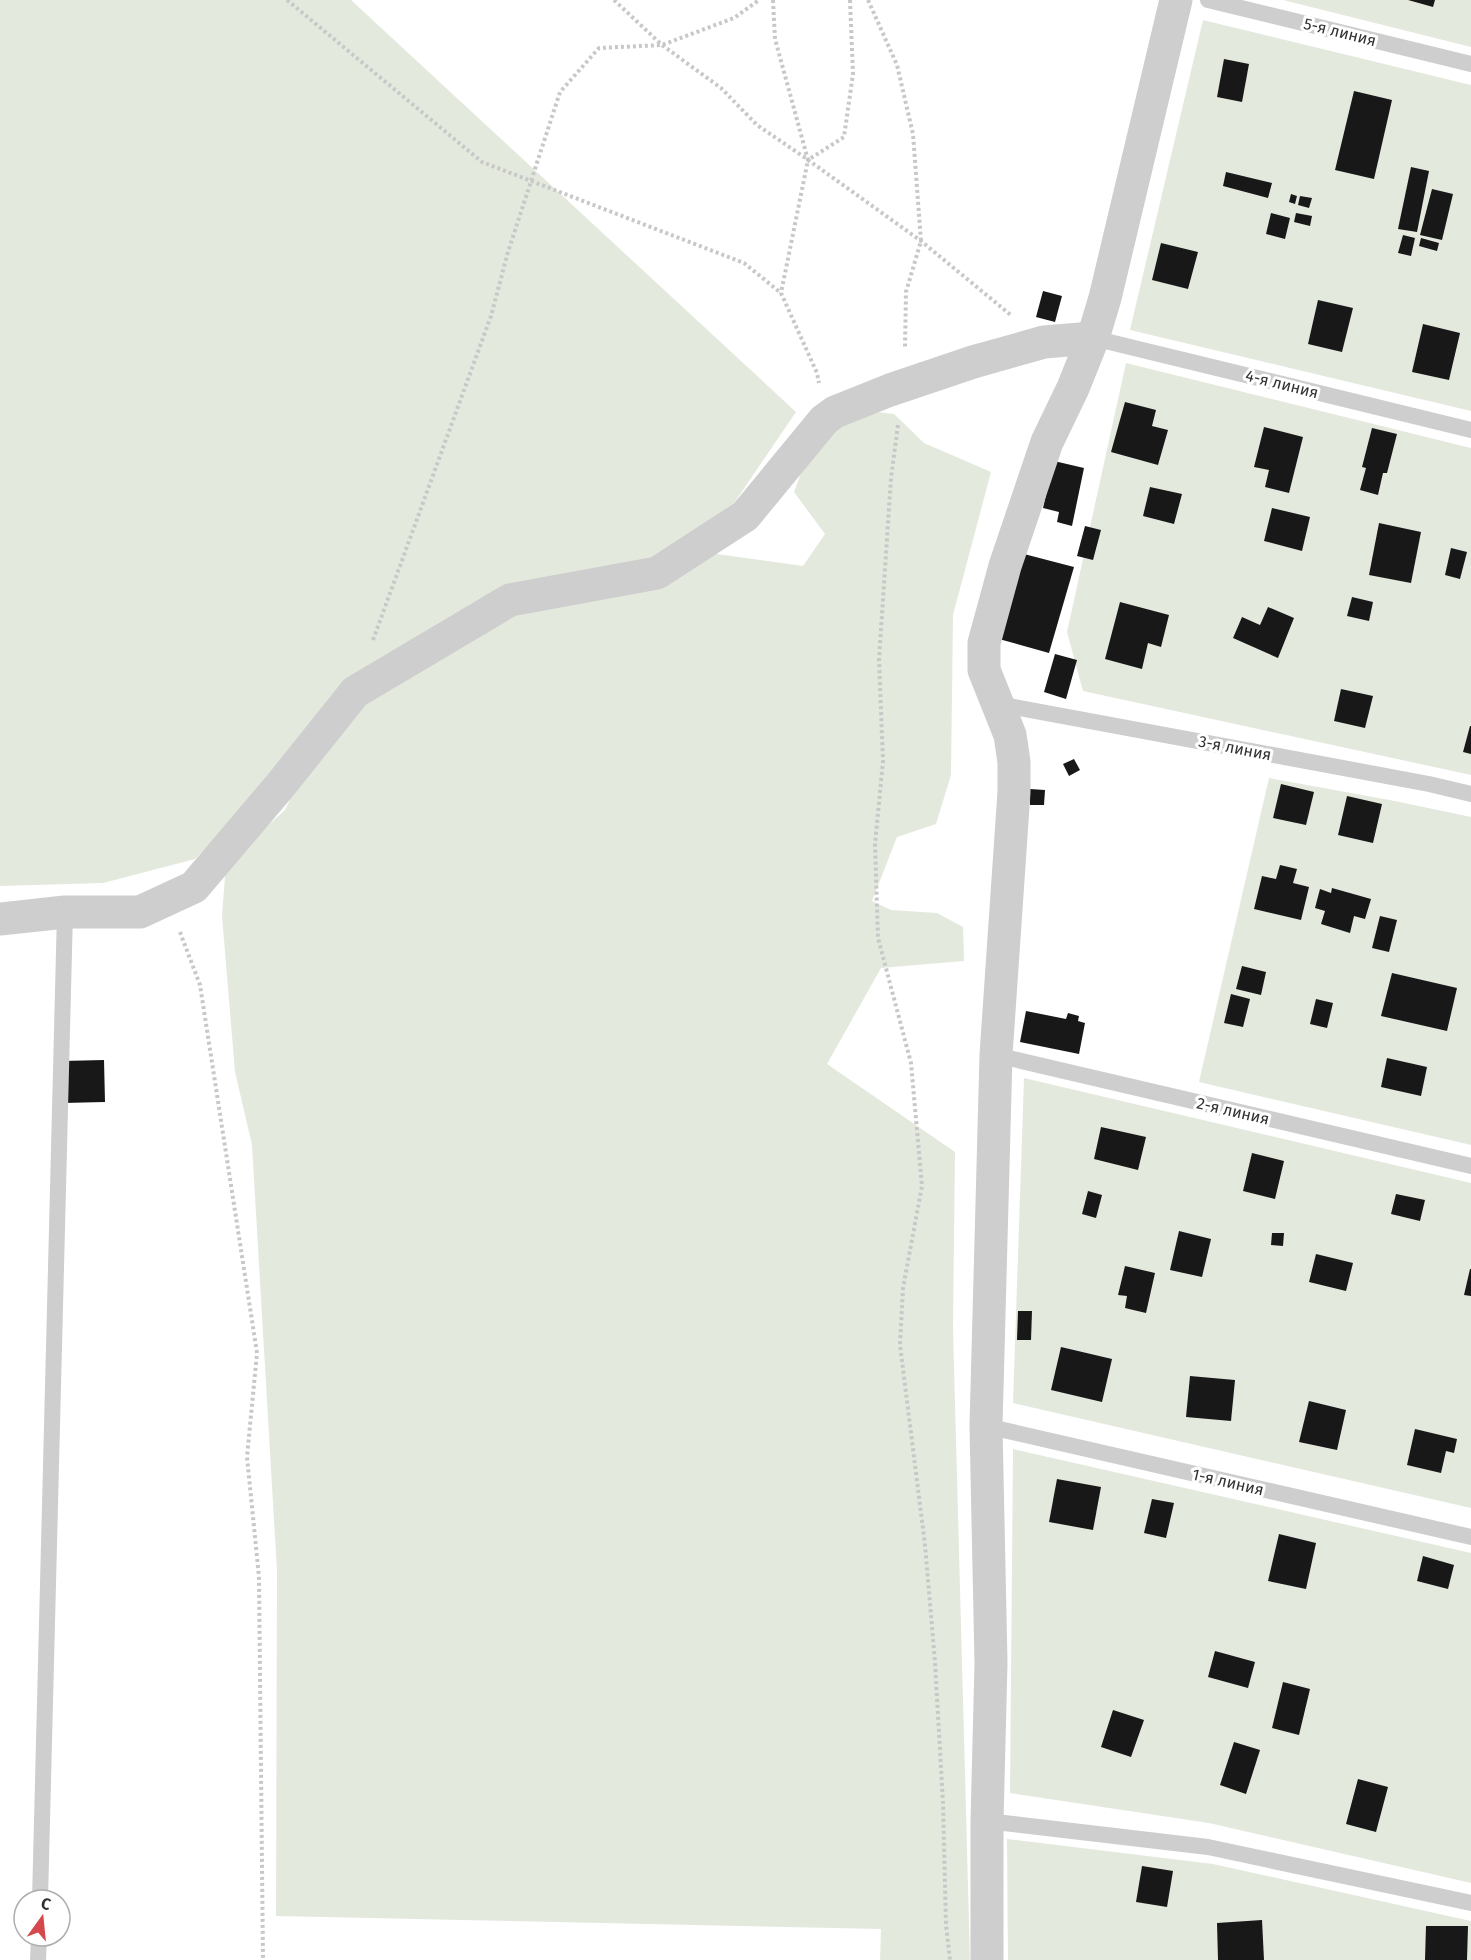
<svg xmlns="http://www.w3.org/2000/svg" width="1471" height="1960" viewBox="0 0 1471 1960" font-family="'Fira Sans',sans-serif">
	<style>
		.green { fill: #e4e9de }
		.building { fill: #181818 }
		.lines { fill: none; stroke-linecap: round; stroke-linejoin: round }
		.path { stroke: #c8c8c8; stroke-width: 4; stroke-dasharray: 3 3; stroke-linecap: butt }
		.lane { stroke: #cecece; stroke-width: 16 }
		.street { stroke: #cecece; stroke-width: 33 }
		.labels { text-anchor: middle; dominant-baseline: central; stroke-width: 6; stroke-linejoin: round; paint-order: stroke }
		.street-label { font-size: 16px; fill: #313131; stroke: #fff }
	</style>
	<rect width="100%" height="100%" fill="#fff"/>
	<g class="green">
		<path d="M 0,0 L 351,0 L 796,412 L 724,518 L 638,567 L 503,592 L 266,786 L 195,859 L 103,883 L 0,886 Z"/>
		<path d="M 1283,0 L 1471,0 L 1471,47 Z"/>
		<path d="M 1203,20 L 1471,85 L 1471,411 L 1130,330 Z"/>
		<path d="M 1126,363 L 1471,448 L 1471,775 L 1083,691 L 1067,632 Z"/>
		<path d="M 860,410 L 894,414 L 924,443 L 991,472 L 953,615 L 951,775 L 936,824 L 897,837 L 872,901 L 891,910 L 937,913 L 963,927 L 964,961 L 881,968 L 827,1064 L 955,1152 L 953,1328 L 970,1960 L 880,1960 L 881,1929 L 276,1916 L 277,1571 L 252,1145 L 235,1072 L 222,916 L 226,863 L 285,810 L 315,750 L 360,696 L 516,604 L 709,553 L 803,566 L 825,534 L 794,492 L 809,452 Z"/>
		<path d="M 1269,778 L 1395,801 L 1471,817 L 1471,1145 L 1199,1082 Z"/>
		<path d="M 1024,1078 L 1471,1183 L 1471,1508 L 1013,1403 Z"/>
		<path d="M 1013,1449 L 1471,1553 L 1471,1883 L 1209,1823 L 1010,1793 Z"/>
		<path d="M 1007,1839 L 1213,1864 L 1471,1921 L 1471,1960 L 1008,1960 Z"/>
	</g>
	<g class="building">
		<path d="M 1408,0 L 1435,0 L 1433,7 Z"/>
		<path d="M 1224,59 L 1249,64 L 1242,102 L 1217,97 Z"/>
		<path d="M 1354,91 L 1392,100 L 1374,179 L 1335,170 Z"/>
		<path d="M 1411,167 L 1429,171 L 1417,232 L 1398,229 Z"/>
		<path d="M 1226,172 L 1272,183 L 1268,198 L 1223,186 Z"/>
		<path d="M 1432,189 L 1453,194 L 1442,240 L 1420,235 Z"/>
		<path d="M 1291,194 L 1297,196 L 1295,204 L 1289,202 Z"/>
		<path d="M 1300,196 L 1312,198 L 1309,208 L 1298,205 Z"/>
		<path d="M 1271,213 L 1290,218 L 1285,239 L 1266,234 Z"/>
		<path d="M 1296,213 L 1312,216 L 1310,226 L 1294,222 Z"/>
		<path d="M 1403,235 L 1415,238 L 1411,256 L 1398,253 Z"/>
		<path d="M 1421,238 L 1439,243 L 1437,251 L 1419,246 Z"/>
		<path d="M 1161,243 L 1198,252 L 1188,289 L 1152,280 Z"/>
		<path d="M 1043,291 L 1062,296 L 1055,322 L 1036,317 Z"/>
		<path d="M 1318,300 L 1353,308 L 1342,352 L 1308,344 Z"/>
		<path d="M 1423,324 L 1460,333 L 1449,380 L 1412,372 Z"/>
		<path d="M 1125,402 L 1156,410 L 1152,426 L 1168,430 L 1158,465 L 1111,452 Z"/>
		<path d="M 1264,427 L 1303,437 L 1289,493 L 1265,487 L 1269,470 L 1254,467 Z"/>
		<path d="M 1372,428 L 1397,434 L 1387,473 L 1383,473 L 1378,495 L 1360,490 L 1366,468 L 1362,467 Z"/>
		<path d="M 1054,461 L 1084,468 L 1072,526 L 1057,522 L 1059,512 L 1043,508 Z"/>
		<path d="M 1150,487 L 1182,494 L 1174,524 L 1143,516 Z"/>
		<path d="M 1272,508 L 1310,517 L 1302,551 L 1264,541 Z"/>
		<path d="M 1379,523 L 1421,532 L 1411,583 L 1369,575 Z"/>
		<path d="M 1085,526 L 1101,530 L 1093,560 L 1077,556 Z"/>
		<path d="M 1451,548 L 1467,552 L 1460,579 L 1445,575 Z"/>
		<path d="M 1024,554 L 1074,567 L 1049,653 L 999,639 Z"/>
		<path d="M 1352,597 L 1373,602 L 1369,621 L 1347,616 Z"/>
		<path d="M 1120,602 L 1169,615 L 1161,647 L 1148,643 L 1142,669 L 1105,659 Z"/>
		<path d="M 1268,607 L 1294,618 L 1278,658 L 1233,638 L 1242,617 L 1260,625 Z"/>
		<path d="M 1055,654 L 1077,660 L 1066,699 L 1044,692 Z"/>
		<path d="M 1341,689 L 1373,696 L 1365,728 L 1334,721 Z"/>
		<path d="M 1470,726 L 1471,726 L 1471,754 L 1463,752 Z"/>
		<path d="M 1074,759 L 1080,770 L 1069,776 L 1063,764 Z"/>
		<path d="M 1281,784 L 1314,792 L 1306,825 L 1273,818 Z"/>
		<path d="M 1030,789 L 1045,790 L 1044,805 L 1030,805 Z"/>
		<path d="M 1347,796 L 1382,804 L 1373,843 L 1338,835 Z"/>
		<path d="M 1280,865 L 1297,869 L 1293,883 L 1309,887 L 1301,920 L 1254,909 L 1262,876 L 1276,879 Z"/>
		<path d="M 1332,888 L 1371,899 L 1365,919 L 1354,916 L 1350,933 L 1321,924 L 1325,911 L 1315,908 L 1320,889 L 1331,893 Z"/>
		<path d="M 1380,916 L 1397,920 L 1389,952 L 1372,948 Z"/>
		<path d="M 1242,966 L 1266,972 L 1261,995 L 1236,989 Z"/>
		<path d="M 1392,973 L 1457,988 L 1447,1031 L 1381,1016 Z"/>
		<path d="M 1231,994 L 1250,999 L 1243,1027 L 1224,1023 Z"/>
		<path d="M 1316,999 L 1333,1003 L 1327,1028 L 1310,1024 Z"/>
		<path d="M 1026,1011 L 1066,1019 L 1068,1013 L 1079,1016 L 1078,1021 L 1085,1023 L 1079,1054 L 1020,1042 Z"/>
		<path d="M 1387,1058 L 1427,1067 L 1421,1096 L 1381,1087 Z"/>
		<path d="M 104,1060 L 105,1102 L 63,1103 L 62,1061 Z"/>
		<path d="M 1101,1127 L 1146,1137 L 1138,1170 L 1094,1159 Z"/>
		<path d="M 1252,1153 L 1284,1161 L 1275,1199 L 1243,1191 Z"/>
		<path d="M 1088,1191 L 1102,1195 L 1096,1218 L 1082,1214 Z"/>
		<path d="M 1396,1194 L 1425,1200 L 1420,1221 L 1391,1214 Z"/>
		<path d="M 1179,1231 L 1211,1239 L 1202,1277 L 1170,1270 Z"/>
		<path d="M 1272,1233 L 1284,1233 L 1283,1246 L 1271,1245 Z"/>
		<path d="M 1316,1254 L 1353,1263 L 1346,1291 L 1309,1282 Z"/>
		<path d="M 1125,1266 L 1155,1273 L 1146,1313 L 1125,1308 L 1127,1296 L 1118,1295 Z"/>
		<path d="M 1470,1269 L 1471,1269 L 1471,1296 L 1464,1295 Z"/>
		<path d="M 1018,1311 L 1032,1311 L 1031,1340 L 1017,1340 Z"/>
		<path d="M 1061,1347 L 1112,1359 L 1102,1402 L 1051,1390 Z"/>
		<path d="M 1190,1376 L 1235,1380 L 1231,1421 L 1186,1417 Z"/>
		<path d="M 1309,1401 L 1346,1410 L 1337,1450 L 1299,1442 Z"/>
		<path d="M 1415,1429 L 1457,1439 L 1454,1453 L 1446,1451 L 1441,1473 L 1407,1465 Z"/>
		<path d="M 1057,1479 L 1101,1487 L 1093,1530 L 1049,1522 Z"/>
		<path d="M 1152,1499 L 1174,1503 L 1166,1538 L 1144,1533 Z"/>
		<path d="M 1279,1534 L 1316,1543 L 1306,1589 L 1268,1581 Z"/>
		<path d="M 1423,1556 L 1454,1565 L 1448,1589 L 1417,1581 Z"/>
		<path d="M 1215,1651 L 1255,1662 L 1248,1688 L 1208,1677 Z"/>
		<path d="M 1283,1682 L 1310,1689 L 1299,1735 L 1272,1728 Z"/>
		<path d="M 1113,1710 L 1144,1720 L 1131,1757 L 1101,1747 Z"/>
		<path d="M 1234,1742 L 1260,1750 L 1246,1794 L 1220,1785 Z"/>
		<path d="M 1358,1779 L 1388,1787 L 1376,1832 L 1346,1824 Z"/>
		<path d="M 1142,1866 L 1173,1871 L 1167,1907 L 1136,1902 Z"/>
		<path d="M 1262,1920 L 1264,1960 L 1218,1960 L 1217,1923 Z"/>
		<path d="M 1426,1926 L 1468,1926 L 1467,1960 L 1425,1960 Z"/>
	</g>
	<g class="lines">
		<g class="path">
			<path d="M 287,0 L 482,162 L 744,263 L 781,293"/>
			<path d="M 614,0 L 662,45 L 721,88 L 757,125 L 807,159"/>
			<path d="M 773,0 L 775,39 L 808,160 L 781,293 L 817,373 L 819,383"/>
			<path d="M 850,0 L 853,74 L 844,137 L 808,160 L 921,241 L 1012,316"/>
			<path d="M 868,0 L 897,65 L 913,134 L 921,241 L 906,292 L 905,348"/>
			<path d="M 898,425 L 891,478 L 879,660 L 883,761 L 875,844 L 878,938 L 911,1063 L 922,1186 L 903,1288 L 900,1345 L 925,1545 L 935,1662 L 943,1803 L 946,1925 L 950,1960"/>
			<path d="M 373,640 L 491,316 L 508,252 L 560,92 L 599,48 L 662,45 L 734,18 L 759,0"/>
			<path d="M 180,932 L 200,985 L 257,1353 L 247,1457 L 259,1577 L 263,1960"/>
		</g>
		<g class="lane">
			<path d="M 1208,0 L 1471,64"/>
			<path d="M 1093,338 L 1471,430"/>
			<path d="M 998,704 L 1429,784 L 1471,794"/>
			<path d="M 996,1055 L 1471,1166"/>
			<path d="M 986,1426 L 1471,1537"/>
			<path d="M 987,1821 L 1208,1847 L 1471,1903"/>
			<path d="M 40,1900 L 65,912"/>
			<path d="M 38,1960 L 39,1936"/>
		</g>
		<g class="street">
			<path d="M 0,919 L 65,912 L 140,912 L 194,887 L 279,787 L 355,692 L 510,600 L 657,573 L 745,516 L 824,420 L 835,412 L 890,390 L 973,362 L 1044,342 L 1093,338"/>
			<path d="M 987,1960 L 987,1821 L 991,1663 L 986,1426 L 996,1055 L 1014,792 L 1014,762 L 1010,735 L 984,670 L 984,643 L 1005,566 L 1047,442 L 1073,388 L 1093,338 L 1105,298 L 1176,0"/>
		</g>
	</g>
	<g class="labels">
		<g class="street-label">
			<text transform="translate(1340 32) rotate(14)">5-я линия</text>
			<text transform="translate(1282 384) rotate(14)">4-я линия</text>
			<text transform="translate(1235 748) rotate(11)">3-я линия</text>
			<text transform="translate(1233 1111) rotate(13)">2-я линия</text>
			<text transform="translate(1228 1482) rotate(13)">1-я линия</text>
		</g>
	</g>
	<g transform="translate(42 1918) rotate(15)"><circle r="28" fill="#ffffff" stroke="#adadad" stroke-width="1.5"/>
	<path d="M0-4.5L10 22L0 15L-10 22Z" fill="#d4484e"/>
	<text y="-9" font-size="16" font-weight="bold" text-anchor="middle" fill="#313131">С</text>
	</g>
</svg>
